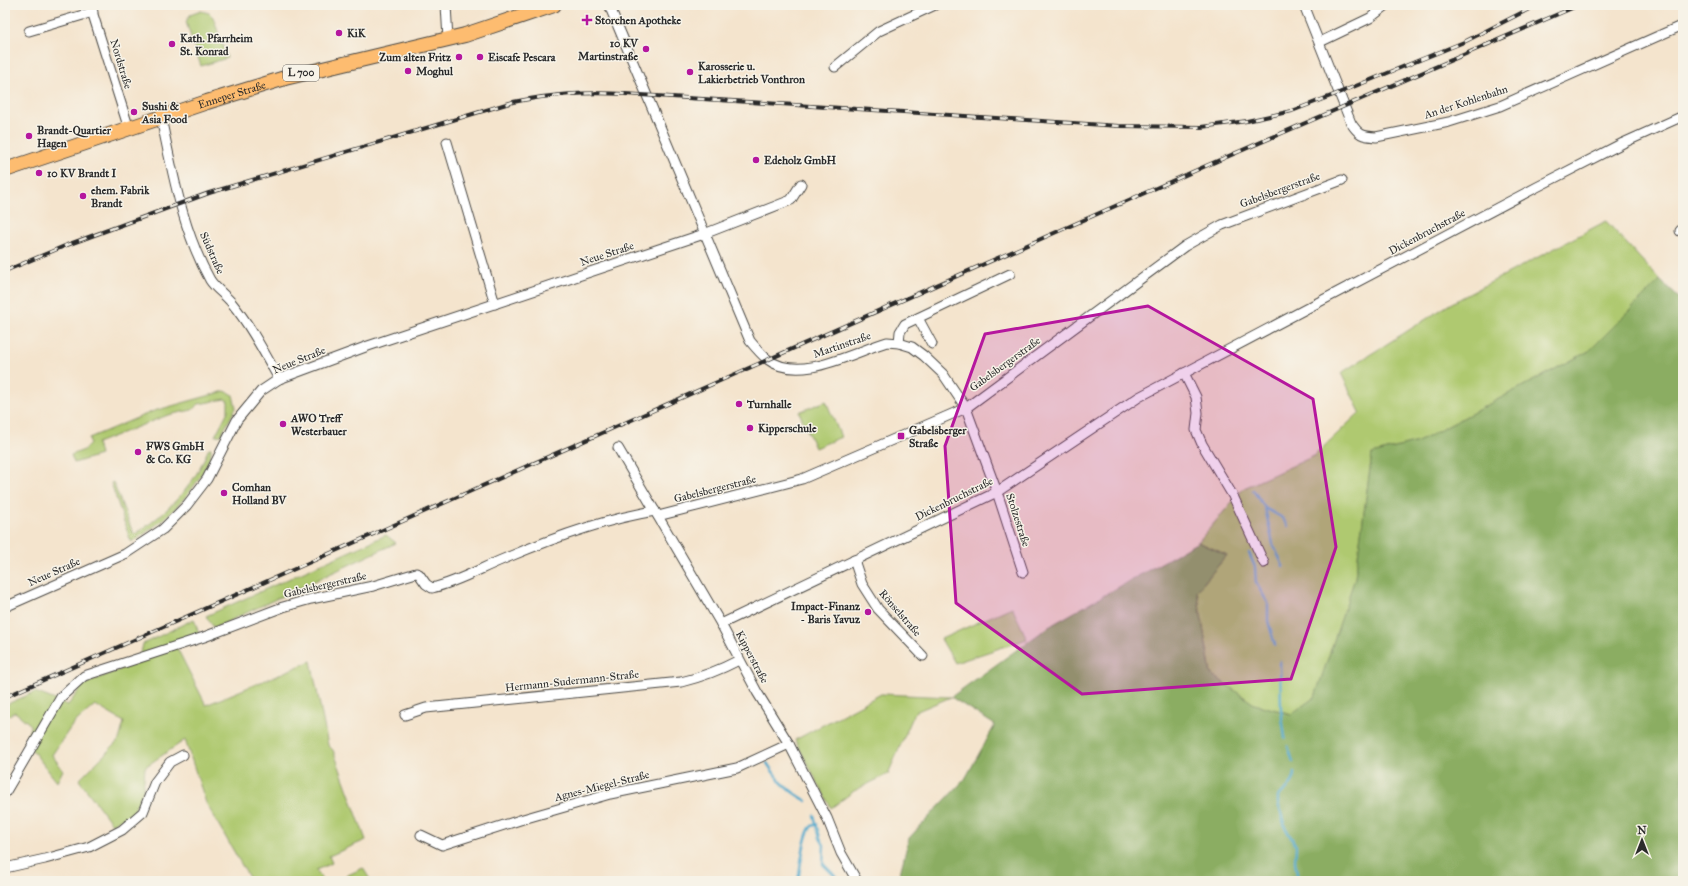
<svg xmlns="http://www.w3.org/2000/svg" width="1688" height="886" viewBox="0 0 1688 886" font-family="'IM FELL Great Primer',serif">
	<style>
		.green { fill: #afc96f; stroke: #6d7a4d }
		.forest { fill: #8bad62; stroke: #5b6c46 }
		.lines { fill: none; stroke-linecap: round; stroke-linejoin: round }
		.stream { stroke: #4ea8cc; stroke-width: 2.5 }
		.street-casing { stroke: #494743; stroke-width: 11 }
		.primary-casing { stroke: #494743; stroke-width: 16 }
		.street { stroke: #fff; stroke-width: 9 }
		.primary { stroke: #fdbc70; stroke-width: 14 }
		.rail-casing { stroke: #2b2b2b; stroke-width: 4 }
		.rail { stroke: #f7f3e8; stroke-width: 2.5; stroke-dasharray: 8; stroke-linecap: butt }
		.marked { fill: #b5179e; fill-opacity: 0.2; stroke: #b5179e; stroke-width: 3; stroke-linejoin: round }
		.poi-dot { fill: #b5179e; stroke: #f7f3e8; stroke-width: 1.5 }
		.labels { text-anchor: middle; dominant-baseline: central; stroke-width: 3; stroke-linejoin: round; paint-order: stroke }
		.shield { fill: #f7f3e8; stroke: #686764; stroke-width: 1 }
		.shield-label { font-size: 10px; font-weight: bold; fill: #2b2b2b }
		.poi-label { font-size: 11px; font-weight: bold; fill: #2b2b2b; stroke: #f7f3e8; text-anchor: start }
		.street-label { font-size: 11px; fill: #2b2b2b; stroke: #f7f3e8 }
	</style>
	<rect width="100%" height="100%" fill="#f7f3e8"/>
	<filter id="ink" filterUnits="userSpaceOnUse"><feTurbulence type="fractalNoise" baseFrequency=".025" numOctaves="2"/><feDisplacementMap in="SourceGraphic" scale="8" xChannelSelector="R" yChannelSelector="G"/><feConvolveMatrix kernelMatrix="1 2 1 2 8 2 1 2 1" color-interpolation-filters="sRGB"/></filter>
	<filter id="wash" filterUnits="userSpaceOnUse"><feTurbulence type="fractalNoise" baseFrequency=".012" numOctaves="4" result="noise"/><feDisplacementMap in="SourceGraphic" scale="16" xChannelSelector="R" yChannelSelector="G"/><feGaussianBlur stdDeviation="0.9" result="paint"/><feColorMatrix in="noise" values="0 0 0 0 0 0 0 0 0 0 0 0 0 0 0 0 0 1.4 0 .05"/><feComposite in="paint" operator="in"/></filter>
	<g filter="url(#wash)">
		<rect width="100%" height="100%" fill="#f4e4cd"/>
		<g class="green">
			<path d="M 201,11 L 209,13 L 213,17 L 227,58 L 201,66 L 186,22 L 190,15 Z"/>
			<path d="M 1606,221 L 1660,280 L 1589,351 L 1418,442 L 1372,454 L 1355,578 L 1315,697 L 1292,714 L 1254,704 L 1211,674 L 1197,591 L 1227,555 L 1198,542 L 1244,488 L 1314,456 L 1360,412 L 1341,373 L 1450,304 Z"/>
			<path d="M 225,391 L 233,395 L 236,408 L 221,435 L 215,436 L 228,411 L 228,401 L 225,399 L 199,404 L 192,410 L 168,415 L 97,443 L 100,455 L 74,463 L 71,455 L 84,450 L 90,443 L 89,438 L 154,411 Z"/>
			<path d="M 826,401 L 841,437 L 815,448 L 799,412 Z"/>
			<path d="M 209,448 L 211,448 C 212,455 208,460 206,466 C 190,498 162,524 131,542 L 111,483 L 113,482 L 133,533 L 135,534 C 156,521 178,501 192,481 C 199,471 204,459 209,448 Z"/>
			<path d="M 386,535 L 396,543 L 214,628 L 206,616 Z"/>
			<path d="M 1012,607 L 1027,639 L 955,663 L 941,639 Z"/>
			<path d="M 194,619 L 199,634 L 175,644 L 206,705 L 311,661 L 328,745 L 333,750 L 366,840 L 329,856 L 332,863 L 316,870 L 323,881 L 251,881 L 206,803 L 185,740 L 145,767 L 143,791 L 133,813 L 112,824 L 79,780 L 119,740 L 124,722 L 95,705 L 73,724 L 52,755 L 63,770 L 57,782 L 25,741 L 31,725 L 15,712 L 5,717 L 5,705 L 35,692 L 68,705 L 84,684 L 139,662 L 143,644 Z"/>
			<path d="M 881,694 L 951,697 L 915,712 L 888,774 L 854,791 L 831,808 L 795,740 Z"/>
			<path d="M 363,868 L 371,881 L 335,881 Z"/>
		</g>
		<path class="forest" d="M 1660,280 L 1683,302 L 1683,881 L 898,881 L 909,838 L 965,779 L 995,725 L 951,697 L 1050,626 L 1198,542 L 1227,555 L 1197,591 L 1211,674 L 1254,704 L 1291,714 L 1315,697 L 1355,578 L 1372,454 L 1418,442 L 1589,351 Z"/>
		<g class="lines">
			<g class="stream">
				<path d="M 1253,490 L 1265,508 L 1273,544 L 1283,566"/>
				<path d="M 1265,508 L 1281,517 L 1288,526"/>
				<path d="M 1249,553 L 1255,567 L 1256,583 L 1268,603 L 1268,621 L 1275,645"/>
				<path d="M 1280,661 L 1281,710 L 1285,738"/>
				<path d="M 1288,746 L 1293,762"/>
				<path d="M 767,763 C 780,783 786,789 807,801"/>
				<path d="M 1295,772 C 1295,783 1286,790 1278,796 L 1278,803 L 1285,827 L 1296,846 L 1295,861 L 1298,881"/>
				<path d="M 814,815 L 820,838 L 824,845 L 823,864 L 840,881"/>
				<path d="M 798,881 C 800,870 804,832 812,826 C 813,825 816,825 817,824"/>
			</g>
		</g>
	</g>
	<g filter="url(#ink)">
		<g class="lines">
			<defs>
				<g id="street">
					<path d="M 90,5 L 129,129"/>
					<path d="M 446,5 L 448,39"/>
					<path d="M 609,5 L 750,341 C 755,347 761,354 767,359 C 800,384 853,352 887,342 L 899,343 L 912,347 L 924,356 L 943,374 L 966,408 L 997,492 L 1023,572"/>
					<path d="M 1304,5 L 1351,123 C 1359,135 1362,136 1376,137 L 1449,122 L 1500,106 L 1683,25"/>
					<path d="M 29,31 L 93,12"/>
					<path d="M 1320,42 L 1370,18 L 1387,5"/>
					<path d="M 835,67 L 879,31 L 935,5"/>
					<path d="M 161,118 C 173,173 182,230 210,280 C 215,288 224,294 231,302 C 250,325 264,352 279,379"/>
					<path d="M 447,142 L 495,304"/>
					<path d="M 1680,231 L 1683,228"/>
					<path d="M 918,318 L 932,344"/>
					<path d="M 899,343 L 900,332 L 905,324 L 1010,274"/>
					<path d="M 1184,373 L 1196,397 L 1198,413 L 1196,430 L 1202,444 L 1233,496 L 1264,563"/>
					<path d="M 618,448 L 721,624 L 757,692 L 789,744 L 827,818 L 841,853 L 857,881"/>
					<path d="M 658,516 L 802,479 L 966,408 L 1185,246 L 1222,225 L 1342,180"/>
					<path d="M 854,560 L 862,584 L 878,609 L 923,656"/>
					<path d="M 5,607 L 125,554 L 163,529 L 187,505 L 207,479 L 237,420 L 261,391 L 279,379 L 368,346 L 704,234 L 791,200 L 801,184"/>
					<path d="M 721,624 L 997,492 L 1139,397 L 1537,187 L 1623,143 L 1683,116"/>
					<path d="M 405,715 L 426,708 L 681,682 C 702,677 720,670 739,660"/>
					<path d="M 5,793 L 61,697 L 84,676 L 204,637 L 283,607 L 311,599 L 373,586 L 416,573 L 419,574 L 426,584 L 432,588 C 458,582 481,568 506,558 C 553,538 604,519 655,511"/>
					<path d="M 421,835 L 442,845 L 523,819 L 610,794 L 737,768 L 789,744"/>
					<path d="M 5,868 L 45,859 L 89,847 L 122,830 L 143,812 L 155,782 L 170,762 L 183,755"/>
				</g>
				<g id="primary">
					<path id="s1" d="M 5,170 L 207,102 L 285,78 L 465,35 L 554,5"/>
				</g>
			</defs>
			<use href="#street" class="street-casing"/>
			<use href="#primary" class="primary-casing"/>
			<use href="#street" class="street"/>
			<use href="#primary" class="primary"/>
			<defs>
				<g id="rail">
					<path d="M 5,271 L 67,245 L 209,193 L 513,102 C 553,94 585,92 625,94 L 1119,126 L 1201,127 L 1247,121 L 1292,111 L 1331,96 L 1464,42 L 1537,5"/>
					<path d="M 5,697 L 1208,165 L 1579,5"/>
				</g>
			</defs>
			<use href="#rail" class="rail-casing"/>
			<use href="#rail" class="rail"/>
		</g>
	</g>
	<path class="marked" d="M 1148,306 L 1313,399 L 1336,547 L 1291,679 L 1082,694 L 956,603 L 945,446 L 985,334 Z"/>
	<g class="poi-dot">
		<path d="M585 14h4v4h4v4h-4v4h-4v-4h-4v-4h4z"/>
		<circle cx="339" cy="33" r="4"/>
		<circle cx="172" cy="44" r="4"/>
		<circle cx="646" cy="49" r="4"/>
		<circle cx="459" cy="57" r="4"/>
		<circle cx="480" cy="57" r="4"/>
		<circle cx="408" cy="71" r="4"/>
		<circle cx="690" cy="72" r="4"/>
		<circle cx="134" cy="112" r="4"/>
		<circle cx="29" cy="136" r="4"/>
		<circle cx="756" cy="160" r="4"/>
		<circle cx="39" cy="173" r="4"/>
		<circle cx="83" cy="196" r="4"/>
		<circle cx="739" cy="404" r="4"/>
		<circle cx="283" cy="424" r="4"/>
		<circle cx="750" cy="428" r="4"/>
		<rect x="897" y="432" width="8" height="8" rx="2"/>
		<circle cx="138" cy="452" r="4"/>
		<circle cx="224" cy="493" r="4"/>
		<circle cx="868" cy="612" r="4"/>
	</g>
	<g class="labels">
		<rect class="shield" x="283" y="65" width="36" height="16" rx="3"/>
		<g class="shield-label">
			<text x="301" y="73">L 700</text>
		</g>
		<g class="poi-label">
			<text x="595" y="20">Storchen Apotheke</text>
			<text x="347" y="33">KiK</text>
			<text x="180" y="38">Kath. Pfarrheim<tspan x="180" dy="13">St. Konrad</tspan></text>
			<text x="638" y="43" text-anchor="end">10 KV<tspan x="638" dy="13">Martinstraße</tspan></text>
			<text x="451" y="57" text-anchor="end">Zum alten Fritz</text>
			<text x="488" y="57">Eiscafe Pescara</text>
			<text x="698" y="66">Karosserie u.<tspan x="698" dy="13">Lakierbetrieb Vonthron</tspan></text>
			<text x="416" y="71">Moghul</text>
			<text x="142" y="106">Sushi &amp;<tspan x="142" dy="13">Asia Food</tspan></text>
			<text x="37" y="130">Brandt-Quartier<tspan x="37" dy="13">Hagen</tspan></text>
			<text x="764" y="160">Edeholz GmbH</text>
			<text x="47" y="173">10 KV Brandt I</text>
			<text x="91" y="190">ehem. Fabrik<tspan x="91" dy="13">Brandt</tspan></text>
			<text x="747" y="404">Turnhalle</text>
			<text x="291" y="418">AWO Treff<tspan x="291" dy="13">Westerbauer</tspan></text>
			<text x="758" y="428">Kipperschule</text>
			<text x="909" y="430">Gabelsberger<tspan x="909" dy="13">Straße</tspan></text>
			<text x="146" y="446">FWS GmbH<tspan x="146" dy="13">&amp; Co. KG</tspan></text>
			<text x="232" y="487">Comhan<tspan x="232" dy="13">Holland BV</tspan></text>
			<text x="860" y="606" text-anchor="end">Impact-Finanz<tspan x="860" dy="13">- Baris Yavuz</tspan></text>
		</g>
		<g class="street-label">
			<text transform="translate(121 64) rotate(73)">Nordstraße</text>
			<text stroke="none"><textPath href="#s1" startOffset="239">Enneper Straße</textPath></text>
			<text transform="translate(1466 102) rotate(-18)">An der Kohlenbahn</text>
			<text transform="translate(1280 190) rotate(-20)">Gabelsbergerstraße</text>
			<text transform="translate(1427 232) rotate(-28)">Dickenbruchstraße</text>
			<text transform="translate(212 253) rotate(66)">Südstraße</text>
			<text transform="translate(607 254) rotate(-18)">Neue Straße</text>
			<text transform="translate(842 345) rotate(-19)">Martinstraße</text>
			<text transform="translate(299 360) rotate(-22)">Neue Straße</text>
			<text transform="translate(1005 364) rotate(-36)">Gabelsbergerstraße</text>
			<text transform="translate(715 489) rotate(-14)">Gabelsbergerstraße</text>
			<text transform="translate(954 499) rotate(-26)">Dickenbruchstraße</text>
			<text transform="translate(1018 520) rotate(72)">Stolzestraße</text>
			<text transform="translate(54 572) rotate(-24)">Neue Straße</text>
			<text transform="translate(325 585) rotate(-13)">Gabelsbergerstraße</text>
			<text transform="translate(900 613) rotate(49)">Rönselstraße</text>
			<text transform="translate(752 657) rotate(62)">Kipperstraße</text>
			<text transform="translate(572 681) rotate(-6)">Hermann-Sudermann-Straße</text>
			<text transform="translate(602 786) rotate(-14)">Agnes-Miegel-Straße</text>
		</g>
	</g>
	<rect width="1688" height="886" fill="none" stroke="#f7f3e8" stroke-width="20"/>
	<g transform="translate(1642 840)" stroke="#f7f3e8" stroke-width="3" paint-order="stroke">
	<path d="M0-3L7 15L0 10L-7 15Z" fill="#2b2b2b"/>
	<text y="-6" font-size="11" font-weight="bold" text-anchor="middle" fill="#2b2b2b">N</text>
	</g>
</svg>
